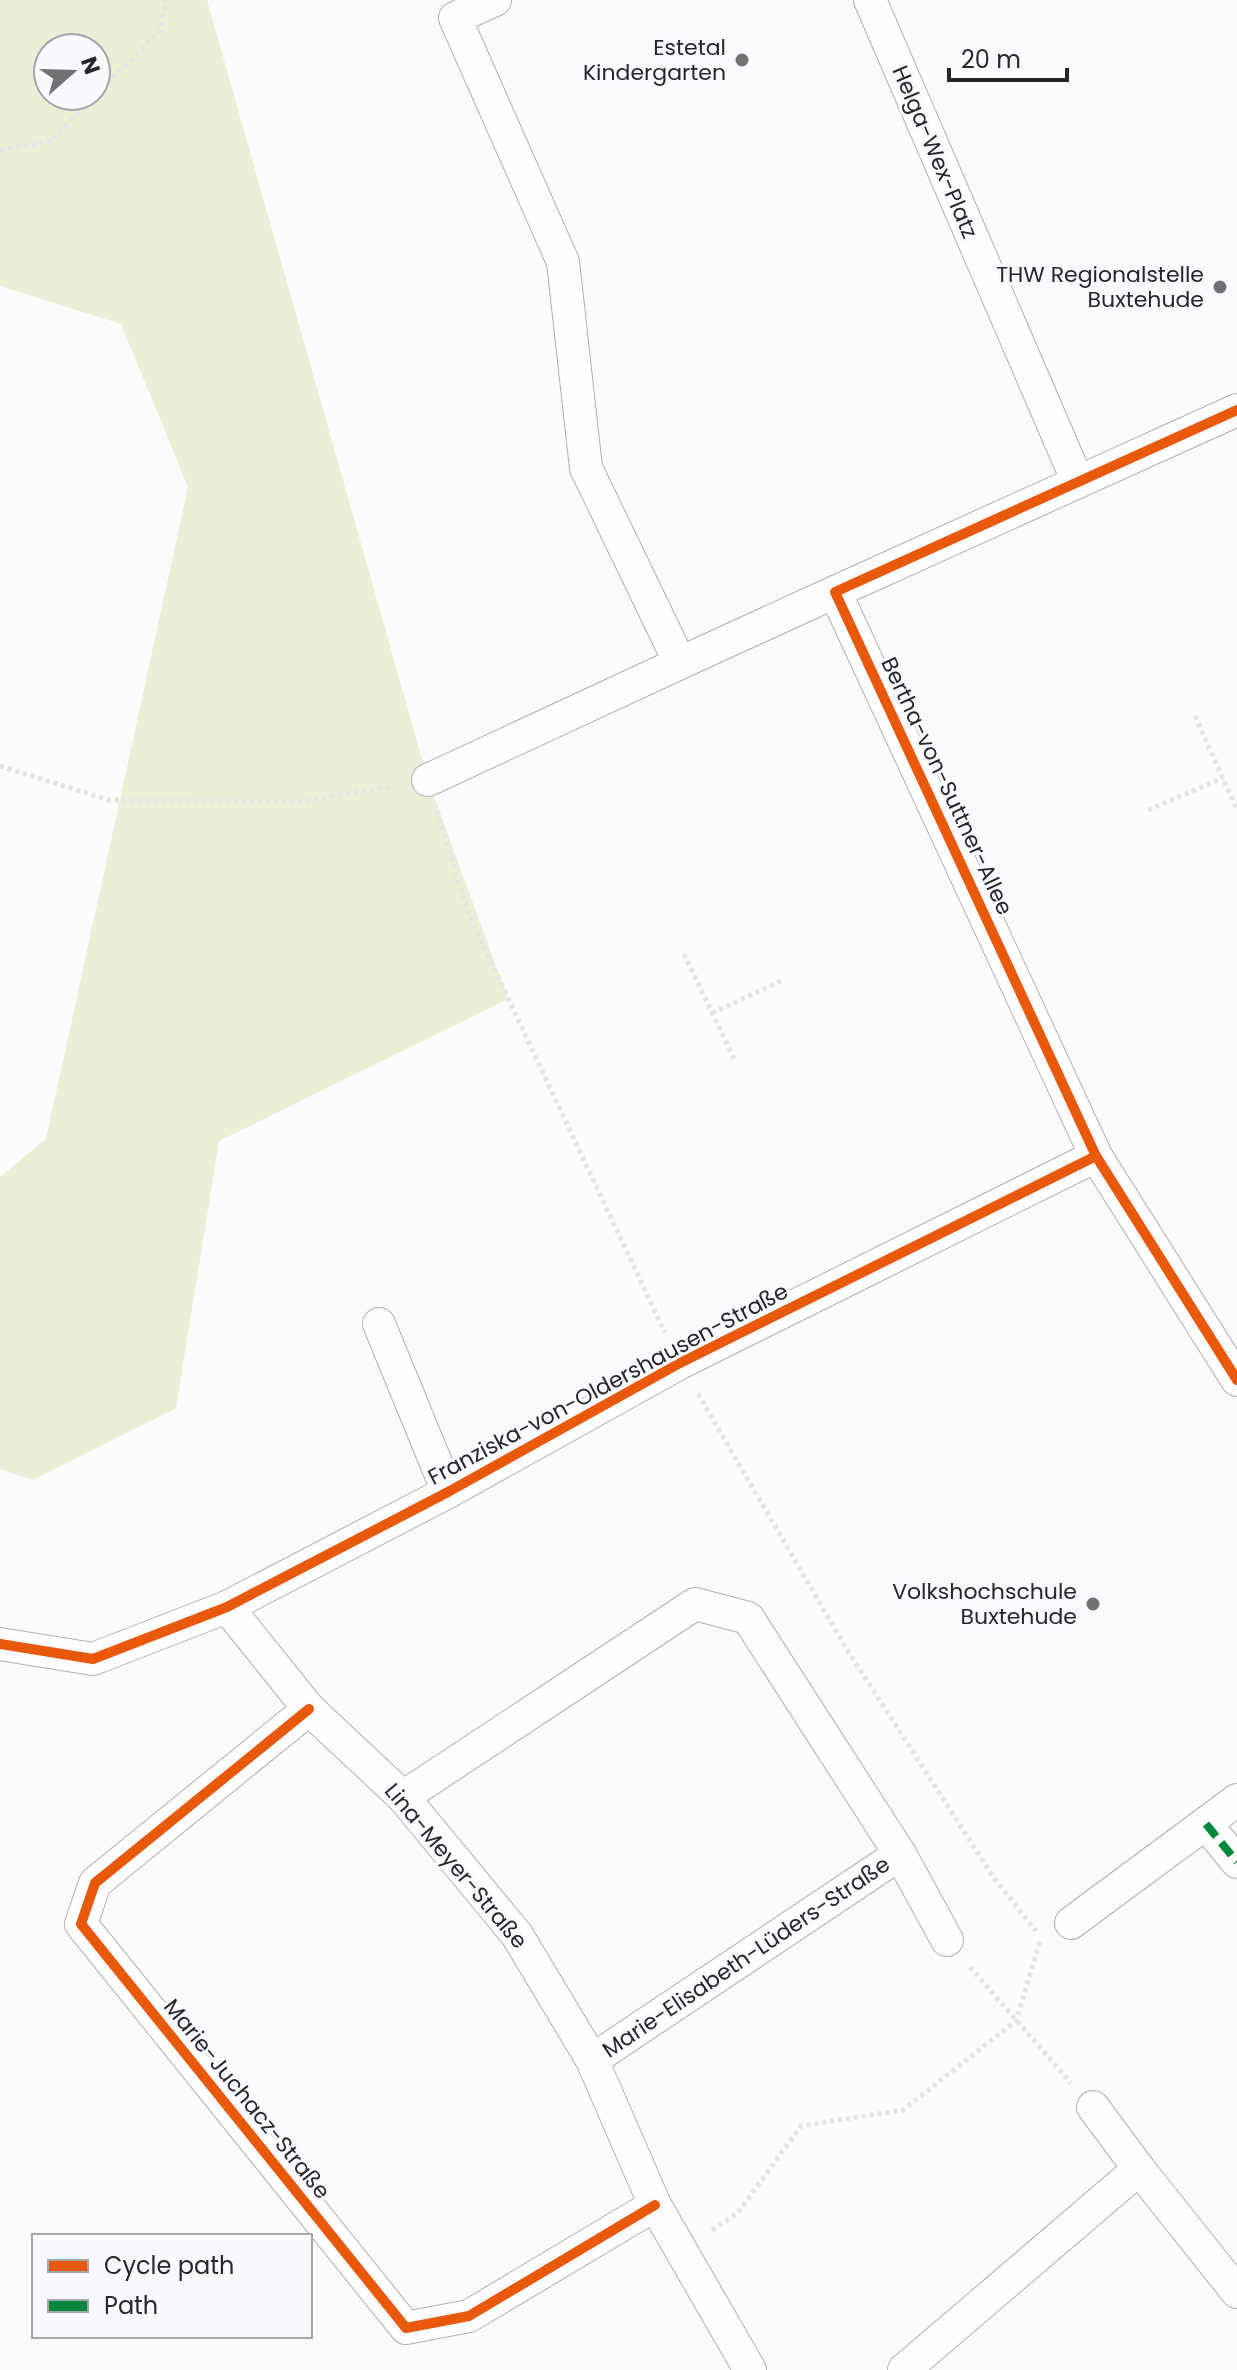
<svg xmlns="http://www.w3.org/2000/svg" width="1237" height="2370" viewBox="0 0 1237 2370" font-family="Poppins,sans-serif">
	<style>
		.green { fill: #e9f0d5; fill-rule: evenodd }
		.lines { fill: none; stroke-linecap: round; stroke-linejoin: round }
		.minor-casing { stroke: #b0b1b3; stroke-width: 34 }
		.path { stroke: #e5e5e5; stroke-width: 5; stroke-dasharray: 4 4; stroke-linecap: butt }
		.minor { stroke: #fefeff; stroke-width: 32 }
		.quiet { stroke: #00873e; stroke-width: 8; stroke-dasharray: 16 8; stroke-linecap: butt }
		.cycleway-casing { stroke: #f9fafe; stroke-width: 15 }
		.cycleway { stroke: #e8590c; stroke-width: 10 }
		.poi-dot { fill: #707173; stroke: #f9fafe; stroke-width: 3 }
		.labels { text-anchor: middle; dominant-baseline: central; stroke-width: 6; stroke-linejoin: round; paint-order: stroke }
		.poi-label { font-size: 22px; fill: #262729; stroke: #f9fafe; text-anchor: end }
		.street-label { font-size: 22px; fill: #262729; stroke: #f9fafe }
	</style>
	<rect width="100%" height="100%" fill="#fafbfd"/>
	<path class="green" d="M 0,0 L 207,0 L 428,780 L 508,999 L 219,1141 L 176,1408 L 33,1480 L 0,1469 L 0,1177 L 46,1139 L 188,487 L 121,324 L 0,286 ZM 48,48 L 96,48 L 96,96 L 48,96 Z"/>
	<g class="lines">
		<defs>
			<g id="minor">
				<path d="M 495,0 L 455,18 L 563,262 L 586,468 L 680,663 L 835,592"/>
				<path d="M 870,0 L 1077,480"/>
				<path d="M 1237,410 L 835,592 L 1096,1156 L 1237,1380"/>
				<path d="M 428,780 L 680,663"/>
				<path d="M 379,1324 L 448,1492"/>
				<path d="M 227,1607 L 309,1709 L 403,1797 L 517,1935 L 592,2060 L 655,2205 L 750,2370"/>
				<path d="M 0,1644 L 93,1659 L 227,1607 L 448,1492 L 680,1363 L 1096,1156"/>
				<path d="M 309,1709 L 95,1883 L 81,1924 L 406,2328 L 469,2316 L 655,2205"/>
				<path d="M 403,1797 L 695,1604 L 748,1618 L 900,1854 L 592,2060"/>
				<path d="M 1206,1824 L 1237,1862"/>
				<path d="M 900,1854 L 947,1940"/>
				<path d="M 1071,1923 L 1237,1800"/>
				<path d="M 1093,2107 L 1139,2169"/>
				<path d="M 904,2370 L 1139,2169 L 1237,2292"/>
			</g>
		</defs>
		<use href="#minor" class="minor-casing"/>
		<g class="path">
			<path d="M 96,95 L 160,31 L 166,0"/>
			<path d="M 0,150 L 51,141 L 95,96"/>
			<path d="M 1195,716 L 1237,810"/>
			<path d="M 0,766 L 109,800 L 299,802 L 395,786"/>
			<path d="M 1148,810 L 1223,778"/>
			<path d="M 437,811 L 469,915 L 665,1333"/>
			<path d="M 684,954 L 735,1061"/>
			<path d="M 712,1013 L 781,981"/>
			<path d="M 698,1394 L 846,1648 L 994,1878 L 1036,1931"/>
			<path d="M 970,1967 L 1071,2083"/>
			<path d="M 712,2230 L 737,2214 L 801,2126 L 903,2110 L 1016,2021 L 1040,1941"/>
		</g>
		<use href="#minor" class="minor"/>
		<path class="quiet" d="M 1206,1824 L 1237,1862"/>
		<defs>
			<g id="cycleway">
				<path d="M 1237,410 L 835,592 L 1096,1156 L 1237,1380"/>
				<path d="M 0,1644 L 93,1659 L 227,1607 L 448,1492 L 680,1363 L 1096,1156"/>
				<path d="M 309,1709 L 95,1883 L 81,1924 L 406,2328 L 469,2316 L 655,2205"/>
			</g>
		</defs>
		<use href="#cycleway" class="cycleway-casing"/>
		<use href="#cycleway" class="cycleway"/>
	</g>
	<g class="poi-dot">
		<circle cx="742" cy="60" r="8"/>
		<circle cx="1220" cy="287" r="8"/>
		<circle cx="1093" cy="1604" r="8"/>
	</g>
	<g class="labels">
		<g class="poi-label">
			<text x="726" y="47">Estetal<tspan x="726" dy="25">Kindergarten</tspan></text>
			<text x="1204" y="274">THW Regionalstelle<tspan x="1204" dy="25">Buxtehude</tspan></text>
			<text x="1077" y="1591">Volkshochschule<tspan x="1077" dy="25">Buxtehude</tspan></text>
		</g>
		<g class="street-label">
			<text transform="translate(935 152) rotate(67)">Helga-Wex-Platz</text>
			<text transform="translate(947 786) rotate(65)">Bertha-von-Suttner-Allee</text>
			<text transform="translate(608 1384) rotate(-28)">Franziska-von-Oldershausen-Straße</text>
			<text transform="translate(456 1866) rotate(50)">Lina-Meyer-Straße</text>
			<text transform="translate(746 1957) rotate(-34)">Marie-Elisabeth-Lüders-Straße</text>
			<text transform="translate(247 2099) rotate(51)">Marie-Juchacz-Straße</text>
		</g>
	</g>
	<rect x="32" y="2234" width="280" height="104" fill="#f9fafe" stroke="#a5a6a9" stroke-width="2"/>
	<rect x="48" y="2260" width="40" height="12" fill="#e8590c" stroke="#a5a6a9" stroke-width="2"/>
	<text x="104" y="2274" font-size="24" fill="#262729">Cycle path</text>
	<rect x="48" y="2300" width="40" height="12" fill="#00873e" stroke="#a5a6a9" stroke-width="2"/>
	<text x="104" y="2314" font-size="24" fill="#262729">Path</text>
	<g transform="translate(72 72) rotate(70)"><circle r="38" fill="#f9fafe" stroke="#a5a6a9" stroke-width="2"/>
	<path d="M0-6L14 30L0 20L-14 30Z" fill="#707173"/>
	<text y="-12" font-size="22" font-weight="bold" text-anchor="middle" fill="#262729">N</text>
	</g>
	<path d="M949 68v12h118v-12" fill="none" stroke="#262729" stroke-width="4"/>
	<text x="961" y="68" font-size="24" fill="#262729" stroke="#f9fafe" stroke-width="6" paint-order="stroke">20 m</text>
</svg>
